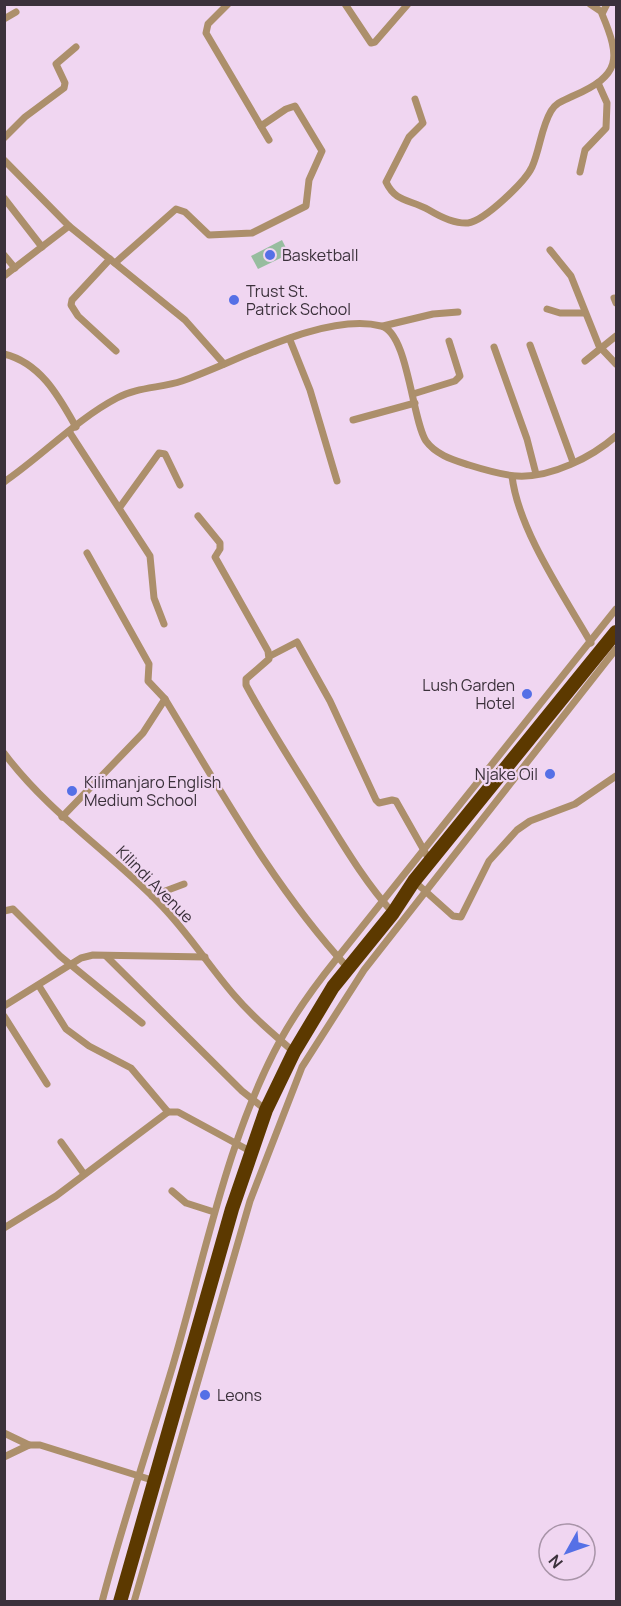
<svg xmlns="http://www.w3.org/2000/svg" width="621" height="1606" viewBox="0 0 621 1606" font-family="Manrope,sans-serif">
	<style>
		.green { fill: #97bd9f }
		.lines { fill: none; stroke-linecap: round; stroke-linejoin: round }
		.street { stroke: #ac8f6b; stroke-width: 7 }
		.highway { stroke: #5c3900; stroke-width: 14 }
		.poi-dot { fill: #5570e6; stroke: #f0d6f1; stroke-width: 2 }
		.labels { text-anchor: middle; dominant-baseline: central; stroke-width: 4.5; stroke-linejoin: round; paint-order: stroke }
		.poi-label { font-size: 16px; fill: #3b313b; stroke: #f0d6f1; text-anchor: start }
		.street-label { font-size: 16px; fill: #3b313b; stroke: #f0d6f1 }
	</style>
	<rect width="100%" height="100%" fill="#f0d6f1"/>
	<path class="green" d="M 282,240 L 289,254 L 258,269 L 251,256 Z"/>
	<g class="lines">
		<g class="street">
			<path d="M 228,4 L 208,24 L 206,33 L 269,140"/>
			<path d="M 345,4 L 371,43 L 375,42 L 408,4"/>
			<path d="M 590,4 L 602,12"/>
			<path d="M 4,19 L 16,12"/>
			<path d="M 415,99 L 423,123 L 409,137 L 386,182 C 396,203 410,199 429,210 C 439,216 455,224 468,223 C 484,221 525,182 532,167 C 540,149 541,128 551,111 C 556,102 565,100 573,96 C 621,75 621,59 602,14 L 607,4"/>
			<path d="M 4,138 L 25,117 L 64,88 L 65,83 L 56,64 L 76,47"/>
			<path d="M 4,160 L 69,226 L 185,320 L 224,364"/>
			<path d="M 580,172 L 585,150 L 606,128 L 607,103 L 598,83"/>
			<path d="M 4,198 L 42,247"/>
			<path d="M 550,250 L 571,276 L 599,346 L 616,364"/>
			<path d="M 4,255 L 15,268"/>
			<path d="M 110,259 L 72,300 L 71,305 L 78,316 L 116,351"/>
			<path d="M 115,263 L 176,209 L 185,212 L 209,235 L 252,233 L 306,206 L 309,180 L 322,151 L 295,106 L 286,109 L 261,126"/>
			<path d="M 4,276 L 69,226"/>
			<path d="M 614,298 L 616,303"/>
			<path d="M 547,309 L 560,313 L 584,313"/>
			<path d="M 383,326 L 433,314 L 458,312"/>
			<path d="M 290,340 L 310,390 L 337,481"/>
			<path d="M 530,345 L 573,462"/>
			<path d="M 494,347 L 527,439 L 536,474"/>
			<path d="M 4,354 C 41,363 59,397 76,427"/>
			<path d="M 585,361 L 616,336"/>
			<path d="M 413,394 L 455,381 L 460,376 L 449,341"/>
			<path d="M 353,420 L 415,403"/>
			<path d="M 70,433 L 150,556 L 154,598 L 164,624"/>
			<path d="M 512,476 C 518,529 564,596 591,643"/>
			<path d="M 4,482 C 42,456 77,419 117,398 C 137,387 161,388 182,381 C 236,362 325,312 381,326 C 408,332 412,420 426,441 C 436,455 454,460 469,465 C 485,470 501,475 517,476 C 551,478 592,457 616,436"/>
			<path d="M 120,507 L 159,453 L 165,454 L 180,485"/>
			<path d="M 198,516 L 220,543 L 220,549 L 215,557 L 268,651 L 269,659 L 246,679 L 246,685 C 268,726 293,764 317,803 C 341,841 363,880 393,913"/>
			<path d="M 87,553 L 149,664 L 148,681 L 165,699 C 221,791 274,888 348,968"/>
			<path d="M 270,656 L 297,642 L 330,701 L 376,800 L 379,803 L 392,800 L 396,801 L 430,861"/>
			<path d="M 4,753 C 48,812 108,851 159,903 C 187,931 208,965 234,995 C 252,1016 273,1034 294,1052"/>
			<path d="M 62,817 L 143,733 L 165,699"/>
			<path d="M 414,881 L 453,916 L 461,917 L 489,861 L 517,830 L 530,821 L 575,804 L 616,776"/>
			<path d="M 152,896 L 184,884"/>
			<path d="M 4,911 L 13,909 L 60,956 L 142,1023"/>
			<path d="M 106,956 L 242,1091 L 266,1110"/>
			<path d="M 39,986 L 66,1029 L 89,1046 L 131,1068 L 168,1112"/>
			<path d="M 4,1006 L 81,958 L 93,955 L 205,957"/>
			<path d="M 4,1016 L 47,1084"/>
			<path d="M 61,1142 L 84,1174"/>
			<path d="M 172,1191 L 186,1203 L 214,1212"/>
			<path d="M 4,1228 L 56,1196 L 168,1112 L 178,1112 L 250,1151"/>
			<path d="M 4,1433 L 29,1445"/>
			<path d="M 4,1457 L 29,1445 L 40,1445 L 155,1481"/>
			<path d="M 102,1602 C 122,1525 147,1451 170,1375 C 203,1266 226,1139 281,1039 C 297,1010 317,983 338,957 L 616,609"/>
			<path d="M 134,1602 L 250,1201 L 302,1067 L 364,970 L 616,649"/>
		</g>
		<path class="highway" d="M 120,1602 L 232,1209 L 266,1110 L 294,1052 L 333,987 L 393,913 L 414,881 L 616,632"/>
	</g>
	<g class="poi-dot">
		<circle cx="270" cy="255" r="6"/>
		<circle cx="234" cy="300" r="6"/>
		<circle cx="527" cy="694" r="6"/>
		<circle cx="550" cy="774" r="6"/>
		<circle cx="72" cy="791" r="6"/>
		<circle cx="205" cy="1395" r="6"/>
	</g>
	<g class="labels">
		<g class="poi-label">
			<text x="282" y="255">Basketball</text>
			<text x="246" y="291">Trust St.<tspan x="246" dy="18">Patrick School</tspan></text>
			<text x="515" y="685" text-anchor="end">Lush Garden<tspan x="515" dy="18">Hotel</tspan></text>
			<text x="538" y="774" text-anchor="end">Njake Oil</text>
			<text x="84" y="782">Kilimanjaro English<tspan x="84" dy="18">Medium School</tspan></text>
			<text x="217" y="1395">Leons</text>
		</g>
		<g class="street-label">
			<text transform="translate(155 884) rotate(45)">Kilindi Avenue</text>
		</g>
	</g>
	<rect width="621" height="1606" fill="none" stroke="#3b313b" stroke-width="12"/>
	<g transform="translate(567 1552) rotate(230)"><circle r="28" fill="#f0d6f1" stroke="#a894a8" stroke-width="1.5"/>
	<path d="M0-4.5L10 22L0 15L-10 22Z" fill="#5570e6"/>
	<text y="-9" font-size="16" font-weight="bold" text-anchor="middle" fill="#3b313b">N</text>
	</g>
</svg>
